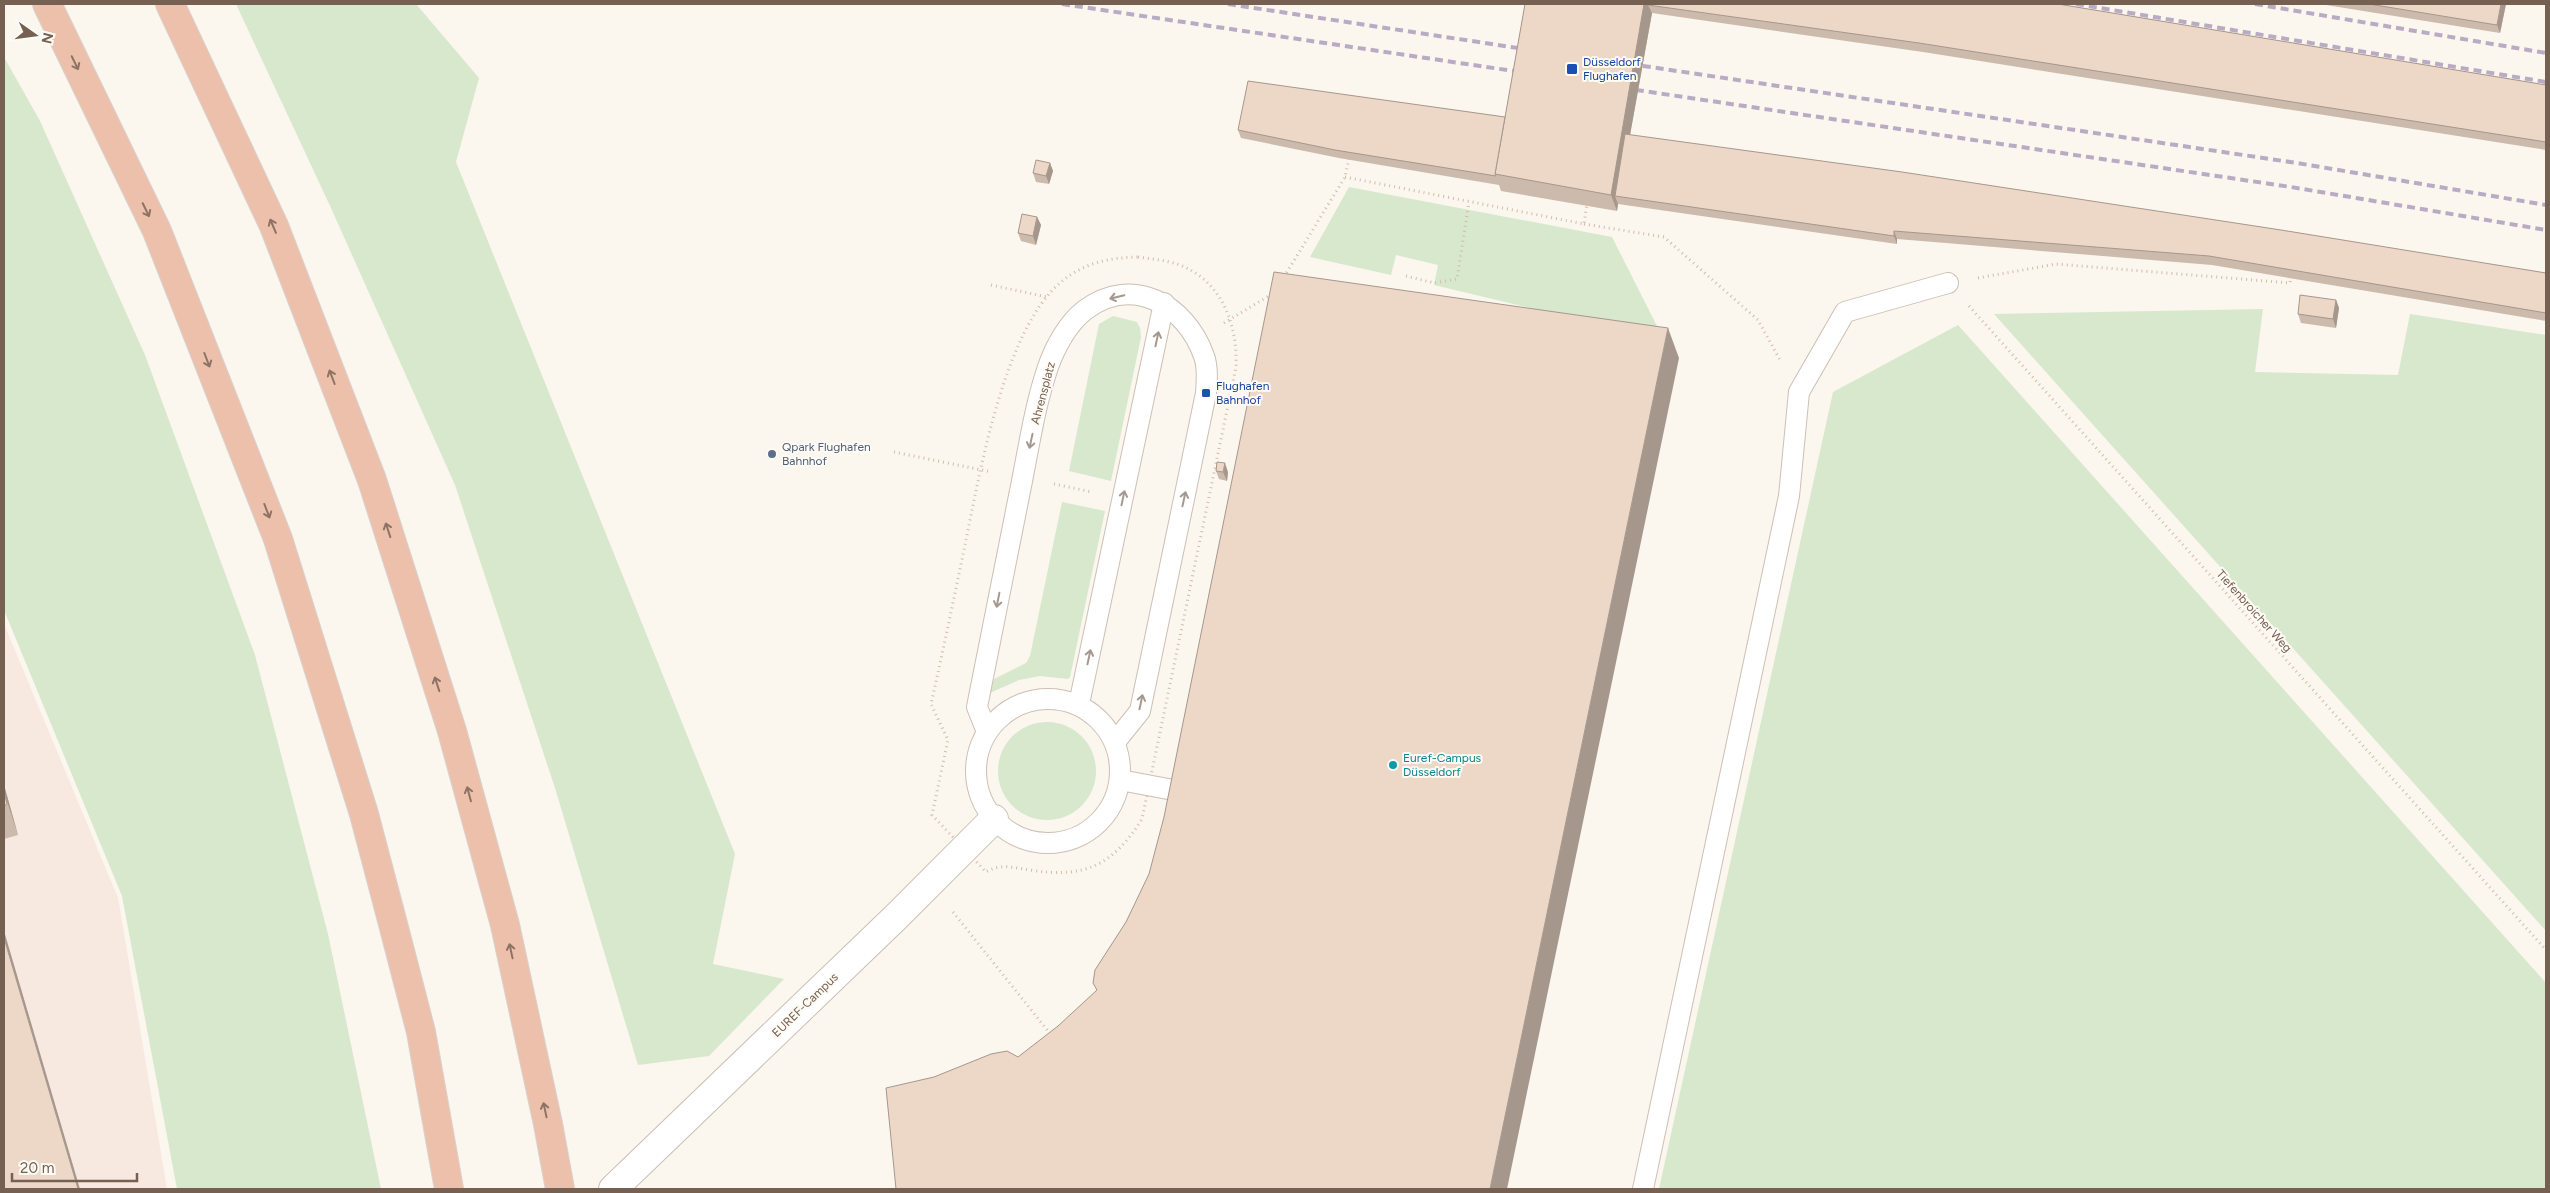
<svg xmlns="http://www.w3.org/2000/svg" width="2550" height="1193" viewBox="0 0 2550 1193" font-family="Figtree,sans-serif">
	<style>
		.commercial { fill: #f7e8e0 }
		.green { fill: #d7e8cd }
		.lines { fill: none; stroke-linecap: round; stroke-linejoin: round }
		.lane-casing { stroke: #cdbfb4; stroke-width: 22 }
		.street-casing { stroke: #cdbfb4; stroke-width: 30 }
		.highway-casing { stroke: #d8d2cf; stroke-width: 30 }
		.path { stroke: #d3bcab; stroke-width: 3; stroke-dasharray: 1 4; stroke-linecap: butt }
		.lane { stroke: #fff; stroke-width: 20 }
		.street { stroke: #fff; stroke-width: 28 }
		.highway { stroke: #edc0ac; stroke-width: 28 }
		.rail { stroke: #baabc5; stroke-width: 4; stroke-dasharray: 8 5; stroke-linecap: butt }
		.wall { fill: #ccbaac }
		.shaded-wall { fill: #a6978c }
		.building { fill: #edd8c8; stroke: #a6978c }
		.oneway { stroke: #8d7364 }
		.oneway2 { stroke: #a5988f }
		.transit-dot { fill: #1a4fb4; stroke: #fefaf4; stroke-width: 2 }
		.service-dot { fill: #5c6f8a; stroke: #fefaf4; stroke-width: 2 }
		.culture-dot { fill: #0f9aa8; stroke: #fefaf4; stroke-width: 2 }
		.labels { text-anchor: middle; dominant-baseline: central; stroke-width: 4; stroke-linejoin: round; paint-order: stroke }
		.transit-label { font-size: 12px; fill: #164399; stroke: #fefaf4; text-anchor: start }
		.street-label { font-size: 12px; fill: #756052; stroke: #fefaf4 }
		.service-label { font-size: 12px; fill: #4e5e75; stroke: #fefaf4; text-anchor: start }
		.culture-label { font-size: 12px; fill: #0d838f; stroke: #fefaf4; text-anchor: start }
	</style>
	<rect width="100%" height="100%" fill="#fbf6ee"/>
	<path class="commercial" d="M 4,624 L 118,898 L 167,1189 L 4,1189 Z"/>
	<g class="green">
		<path d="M 236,4 L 416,4 L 479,78 L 456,162 L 735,854 L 713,964 L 784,979 L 709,1056 L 638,1065 L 555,788 L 455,485 L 331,208 Z"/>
		<path d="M 4,57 L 40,121 L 145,355 L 255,655 L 328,934 L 381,1189 L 177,1189 L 122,896 L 4,610 Z"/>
		<path d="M 1349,187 L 1612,237 L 1664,340 L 1434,285 L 1438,265 L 1396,255 L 1391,275 L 1310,257 Z"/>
		<path d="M 2263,309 L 2255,372 L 2398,375 L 2410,314 L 2546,335 L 2546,931 L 1994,314 Z"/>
		<path d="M 1113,316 L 1137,322 L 1140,328 L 1141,337 L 1111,481 L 1069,471 L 1099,324 Z"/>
		<path d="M 1958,325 L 2546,983 L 2546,1189 L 1659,1189 L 1833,392 Z"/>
		<path d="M 1062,502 L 1105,511 L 1070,677 L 1068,679 L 1040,676 L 1019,680 L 990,693 L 994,679 L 1026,663 L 1030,656 Z"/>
		<circle cx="1047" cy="771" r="49"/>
	</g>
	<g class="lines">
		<defs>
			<g id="lane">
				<circle cx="1048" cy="771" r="72"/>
				<path d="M 1079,704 L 1164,303"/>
				<path d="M 987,732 L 977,707 C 991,636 1005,566 1019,496 C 1028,453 1034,408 1048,367 C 1055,347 1068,323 1085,310 C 1133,274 1186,305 1204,356 C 1208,367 1207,381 1206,393 L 1140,711 L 1115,742"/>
				<path d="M 1120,780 L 1184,792"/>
				<path d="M 1643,1189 L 1789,496 L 1799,392 L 1845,312 L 1948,283"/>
			</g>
			<path id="street" d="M 613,1189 L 896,917 L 994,819"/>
			<g id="highway">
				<path d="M 47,4 L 157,231 L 278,539 L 364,814 L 393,924 L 421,1032 L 449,1189"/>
				<path d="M 170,4 L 274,226 L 372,480 L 452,731 L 505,925 L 548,1124 L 560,1189"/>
			</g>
		</defs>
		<use href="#lane" class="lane-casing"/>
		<use href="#street" class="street-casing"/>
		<use href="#highway" class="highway-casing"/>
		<g class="path">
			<path d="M 1345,177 L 1584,224 L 1587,203"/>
			<path d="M 1584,224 L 1664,237 L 1758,320 L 1780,360"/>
			<path d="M 1138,257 C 1151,259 1165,260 1177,264 C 1221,279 1238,324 1236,367 L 1142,819 C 1113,865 1085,879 1030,870 C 1015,868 1000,863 986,872 L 932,815 L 948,740 L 931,704 C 943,651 954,598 965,545 C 980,472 1004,330 1061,282 C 1085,262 1109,258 1138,257 Z"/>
			<path d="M 1406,276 L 1434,283 L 1457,279 L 1469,202"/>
			<path d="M 1284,277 L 1345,177 L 1349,158"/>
			<path d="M 1978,278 L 2056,264 L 2290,283 L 2291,275"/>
			<path d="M 991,285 L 1047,297"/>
			<path d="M 1969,306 L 2546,950"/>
			<path d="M 1224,323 L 1272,294"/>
			<path d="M 894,452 L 992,472"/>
			<path d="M 1054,484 L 1092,492"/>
			<path d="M 953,912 L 1052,1036"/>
		</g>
		<use href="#lane" class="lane"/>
		<use href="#street" class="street"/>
		<use href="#highway" class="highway"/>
		<g class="rail">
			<path d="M 1062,4 L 1527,73"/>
			<path d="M 1228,4 L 1531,50"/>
			<path d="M 2076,4 L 2546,82"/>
			<path d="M 2255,4 L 2546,53"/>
			<path d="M 1630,64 L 2297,163 L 2546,205"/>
			<path d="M 1623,88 L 2291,187 L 2546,230"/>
		</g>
	</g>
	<g class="wall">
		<path d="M 1525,4 L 2058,4 L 2546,85 L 2546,150 L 1923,52 L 1652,13 L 1630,135 L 2546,273 L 2546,321 L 2212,265 L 1897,239 L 1897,244 L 1618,204 L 1617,211 L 1501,191 L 1499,185 L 1339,158 L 1241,138 L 1238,130 L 1505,117 Z"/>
		<path d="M 2320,4 L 2506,4 L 2500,33 Z"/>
		<path d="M 1050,163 L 1053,171 L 1049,184 L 1036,182 L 1033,173 Z"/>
		<path d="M 1037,217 L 1041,225 L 1036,245 L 1021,241 L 1018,233 Z"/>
		<path d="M 2336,300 L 2339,308 L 2336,328 L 2301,323 L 2298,314 Z"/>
		<path d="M 1216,471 L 1228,472 L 1227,481 L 1219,479 Z"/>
		<path d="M 4,785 L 18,835 L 4,839 Z"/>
	</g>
	<g class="shaded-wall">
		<path d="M 1644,4 L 1653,4 L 1648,5 L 1652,13 L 1619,196 L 1615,196 L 1618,204 L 1617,211 L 1611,195 Z"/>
		<path d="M 2501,4 L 2506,4 L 2500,33 L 2497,25 Z"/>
		<path d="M 1050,163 L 1053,171 L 1049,184 L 1046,176 Z"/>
		<path d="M 1037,217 L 1041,225 L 1036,245 L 1033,236 Z"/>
		<path d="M 1894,231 L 1897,239 L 1897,244 L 1894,236 Z"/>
		<path d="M 2336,300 L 2339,308 L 2336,328 L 2333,319 Z"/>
		<path d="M 1668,328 L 1679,358 L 1507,1189 L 1490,1189 Z"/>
		<path d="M 1225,463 L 1228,472 L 1227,481 L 1223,472 Z"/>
		<path d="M 4,785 L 18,835 L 4,792 Z"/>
		<path d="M 4,931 L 80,1189 L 78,1189 L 4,938 Z"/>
	</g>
	<g class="building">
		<path d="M 1525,4 L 1644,4 L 1611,195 L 1495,174 Z"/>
		<path d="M 1648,4 L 2058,4 L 2546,85 L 2546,142 L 1919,43 L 1648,5 Z"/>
		<path d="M 2369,4 L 2501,4 L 2497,25 Z"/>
		<path d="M 1248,81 L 1505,117 L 1495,174 L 1496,176 L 1335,150 L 1238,130 Z"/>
		<path d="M 1625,134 L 1902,172 L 2281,230 L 2546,273 L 2546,313 L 2209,256 L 1894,231 L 1894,236 L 1615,196 Z"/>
		<path d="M 1036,160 L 1050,163 L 1046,176 L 1033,173 Z"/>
		<path d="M 1022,214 L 1037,217 L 1033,236 L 1018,233 Z"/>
		<path d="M 1274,272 L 1668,328 L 1490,1189 L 896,1189 L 886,1088 L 934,1077 L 991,1054 L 1007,1051 L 1018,1057 L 1058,1026 L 1097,990 L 1093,983 L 1095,970 L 1126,922 L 1149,874 L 1164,817 Z"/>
		<path d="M 2300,295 L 2336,300 L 2333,319 L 2298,314 Z"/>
		<path d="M 1217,462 L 1225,463 L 1223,472 L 1216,471 Z"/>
		<path d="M 4,792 L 7,804 L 4,806 Z"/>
		<path d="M 4,938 L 78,1189 L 4,1189 Z"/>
	</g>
	<defs><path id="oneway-shaft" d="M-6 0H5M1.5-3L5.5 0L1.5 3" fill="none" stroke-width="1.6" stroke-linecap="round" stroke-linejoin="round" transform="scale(1.25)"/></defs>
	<g class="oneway">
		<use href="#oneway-shaft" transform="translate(75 63) rotate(64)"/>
		<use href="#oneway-shaft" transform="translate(146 210) rotate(64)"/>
		<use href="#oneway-shaft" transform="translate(273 226) rotate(-113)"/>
		<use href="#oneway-shaft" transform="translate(207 360) rotate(69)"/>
		<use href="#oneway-shaft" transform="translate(332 377) rotate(-111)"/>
		<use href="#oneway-shaft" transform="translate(267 511) rotate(69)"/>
		<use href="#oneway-shaft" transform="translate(388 530) rotate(-108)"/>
		<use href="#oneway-shaft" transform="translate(437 684) rotate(-108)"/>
		<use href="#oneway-shaft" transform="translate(469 794) rotate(-105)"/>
		<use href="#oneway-shaft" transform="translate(511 951) rotate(-102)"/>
		<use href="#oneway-shaft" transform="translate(545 1110) rotate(-102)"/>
	</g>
	<g class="oneway2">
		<use href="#oneway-shaft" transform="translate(1117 297) rotate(167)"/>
		<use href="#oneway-shaft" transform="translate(1157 339) rotate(-78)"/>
		<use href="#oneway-shaft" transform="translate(1031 441) rotate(102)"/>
		<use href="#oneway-shaft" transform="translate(1123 498) rotate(-78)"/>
		<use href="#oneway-shaft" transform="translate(1184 499) rotate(-78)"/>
		<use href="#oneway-shaft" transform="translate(998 600) rotate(101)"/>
		<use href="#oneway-shaft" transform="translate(1089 657) rotate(-78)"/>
		<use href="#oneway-shaft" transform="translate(1141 702) rotate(-78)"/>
	</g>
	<g class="transit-dot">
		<rect x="1566" y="63" width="12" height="12" rx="2.5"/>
		<rect x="1201" y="388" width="10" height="10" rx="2.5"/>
	</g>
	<circle class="service-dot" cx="772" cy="454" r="5"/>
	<circle class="culture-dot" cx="1393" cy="765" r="5"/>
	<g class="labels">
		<g class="transit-label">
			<text x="1583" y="62">Düsseldorf<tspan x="1583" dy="14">Flughafen</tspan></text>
			<text x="1216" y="386">Flughafen<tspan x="1216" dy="14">Bahnhof</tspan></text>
		</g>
		<g class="street-label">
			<text transform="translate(1043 393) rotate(-75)">Ahrensplatz</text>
			<text transform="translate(2254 611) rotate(48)">Tiefenbroicher Weg</text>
			<text transform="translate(805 1005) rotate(-44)">EUREF-Campus</text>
		</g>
		<g class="service-label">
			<text x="782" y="447">Qpark Flughafen<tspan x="782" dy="14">Bahnhof</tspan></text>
		</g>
		<g class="culture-label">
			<text x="1403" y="758">Euref-Campus<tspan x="1403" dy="14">Düsseldorf</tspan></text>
		</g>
	</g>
	<rect width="2550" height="1193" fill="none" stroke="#756052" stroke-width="10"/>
	<g transform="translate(35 35) rotate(104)" stroke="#fefaf4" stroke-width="4" paint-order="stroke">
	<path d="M0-4L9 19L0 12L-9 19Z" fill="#756052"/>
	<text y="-8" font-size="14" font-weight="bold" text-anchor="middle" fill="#756052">N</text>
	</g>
	<path d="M12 1173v8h125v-8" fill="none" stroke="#756052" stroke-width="2.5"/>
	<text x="20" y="1173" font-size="15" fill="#756052" stroke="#fefaf4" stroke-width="4" paint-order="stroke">20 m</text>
</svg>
